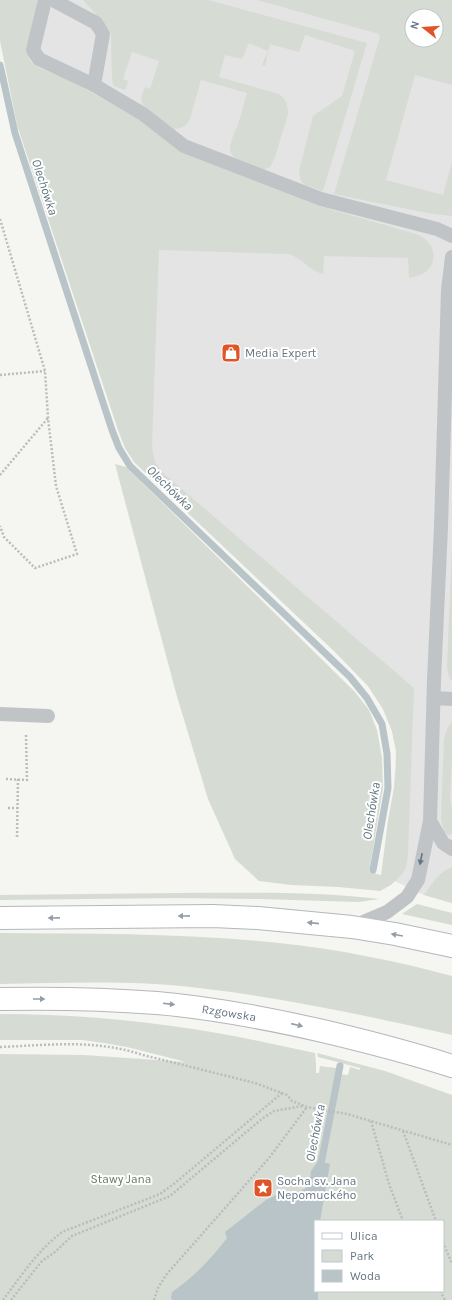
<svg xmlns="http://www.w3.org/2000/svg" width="452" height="1300" viewBox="0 0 452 1300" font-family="Karla,sans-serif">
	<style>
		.built { fill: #e3e4e3; fill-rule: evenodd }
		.green { fill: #d6dcd3; fill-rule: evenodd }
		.water { fill: #b8c4c8 }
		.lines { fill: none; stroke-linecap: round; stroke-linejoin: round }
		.stream { stroke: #b8c4c8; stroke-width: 7 }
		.secondary-casing { stroke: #b3b8bc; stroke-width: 24 }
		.path { stroke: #babcbe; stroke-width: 2.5; stroke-dasharray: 2 2; stroke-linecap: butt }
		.lane { stroke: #c0c4c7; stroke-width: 14 }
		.secondary { stroke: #fff; stroke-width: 22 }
		.oneway { fill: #657582 }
		.oneway2 { fill: #939ea8 }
		.labels { text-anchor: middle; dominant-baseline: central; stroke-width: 4; stroke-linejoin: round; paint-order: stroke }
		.poi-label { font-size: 12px; fill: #657582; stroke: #fff; text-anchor: start }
		.street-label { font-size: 12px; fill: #657582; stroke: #fff }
		.park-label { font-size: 12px; fill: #687963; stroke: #fff }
		.water-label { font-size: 13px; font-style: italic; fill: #60777f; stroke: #fff }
	</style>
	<rect width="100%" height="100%" fill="#f5f5f2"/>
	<path class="built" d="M 7,0 L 452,0 L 452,903 L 424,895 L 382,875 L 388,821 L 394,788 L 396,751 L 392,731 L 383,709 L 368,686 L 334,651 L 134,462 ZM 412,16 L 436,16 L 436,40 L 412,40 Z"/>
	<g class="green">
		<path d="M 0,0 L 37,0 L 35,16 L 27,51 L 29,58 L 32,63 L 40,68 L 69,80 L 132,115 L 147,124 L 184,152 L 319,206 L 416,234 C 443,245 438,275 409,278 L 408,258 L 324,256 L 323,274 C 310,271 302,258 289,254 L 159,250 L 152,447 L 155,462 L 163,473 L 414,688 L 408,855 L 406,867 L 403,873 L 391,885 L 380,891 L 338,887 L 291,885 L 259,881 L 235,859 L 208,799 L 176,693 L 115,464 L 126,467 L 355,692 L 369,710 L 377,730 L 382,758 L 383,788 L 369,872 L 381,875 L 388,821 L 394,788 L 396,770 L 396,751 L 392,731 L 383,709 L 368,686 L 334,651 L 134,462 L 125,448 L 118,430 L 17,125 L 0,41 Z"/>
		<path d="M 83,0 L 208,0 L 367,43 L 323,191 L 305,185 L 301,181 L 299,171 L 313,116 L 342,96 L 355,51 L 305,35 L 299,52 L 270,44 L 265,66 L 262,65 L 268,51 L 249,43 L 242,59 L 225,55 L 219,77 L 279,94 C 286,99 288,105 288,114 L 275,157 L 270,167 L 262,170 C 251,166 229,162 230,147 C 231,140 234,134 236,128 L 237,128 L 247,93 L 201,80 L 190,119 L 186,125 L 181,128 L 174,129 L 170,127 C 163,122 145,111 142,103 C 140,98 143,92 145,87 L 150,89 L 159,61 L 132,52 L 123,79 L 128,81 L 125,90 L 114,86 L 112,80 L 111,34 L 109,29 Z"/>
		<path d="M 257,0 L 452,0 L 452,85 L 415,75 L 386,180 L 443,195 L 452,162 L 452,216 L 427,213 L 334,194 L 380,37 L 379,34 ZM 412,16 L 436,16 L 436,40 L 412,40 Z"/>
		<path d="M 452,549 L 452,681 L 449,677 L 447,667 Z"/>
		<path d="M 452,721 L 452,760 L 450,798 L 452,808 L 452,834 L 447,835 L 444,831 L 441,818 L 444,738 L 447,729 Z"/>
		<path d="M 452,867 L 452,903 L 424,895 C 432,884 438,872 452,867 Z"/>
		<path d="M 176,893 C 243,893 311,891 379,899 L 359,902 L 259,899 L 176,898 L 0,900 L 0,895 Z"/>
		<path d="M 417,904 L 452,913 L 452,925 L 402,914 Z"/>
		<path d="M 0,933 C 93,934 186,933 279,943 C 337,949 396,961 452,976 L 452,1035 C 368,1016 285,998 199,988 C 133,980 66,983 0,984 Z"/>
		<path d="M 0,1014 C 58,1014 115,1018 172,1026 C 220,1032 268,1043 315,1053 L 316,1064 L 316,1073 L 319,1073 L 320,1066 L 336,1068 L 337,1074 L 348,1075 L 350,1067 L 360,1070 L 360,1068 L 318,1057 L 317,1053 L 385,1071 L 452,1095 L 452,1300 L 0,1300 L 0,1054 L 84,1055 L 186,1062 L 127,1047 L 104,1043 L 82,1040 L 0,1040 ZM 315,1221 L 443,1221 L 443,1291 L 315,1291 Z"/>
	</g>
	<path class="water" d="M 318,1161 L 330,1164 L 320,1221 L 315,1221 L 315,1291 L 318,1291 L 318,1300 L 172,1300 L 171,1297 L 172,1292 C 194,1277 211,1259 227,1238 L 225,1232 L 266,1200 L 276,1195 L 297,1193 L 306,1188 L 310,1181 L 311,1171 Z"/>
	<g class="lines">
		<g class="stream">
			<path d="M 0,65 L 15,133 L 112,430 L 119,448 L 130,466 L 350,677 L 367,698 L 382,724 L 387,754 L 388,788 L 373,870"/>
			<path d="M 320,1169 L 340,1066"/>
		</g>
		<defs>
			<g id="secondary">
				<path d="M 0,918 L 213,916 L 258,918 L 352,927 L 395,934 L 452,946"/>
				<path d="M 0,999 C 52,998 105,999 157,1003 C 214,1008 271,1019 327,1032 C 369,1042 411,1053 452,1066"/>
			</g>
		</defs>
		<use href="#secondary" class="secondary-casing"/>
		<g class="path">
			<path d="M 0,219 L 45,371 L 48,418 L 56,486 L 77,554 L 35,568 L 4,537 L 0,526"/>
			<path d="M 0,375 L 45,371"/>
			<path d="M 0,475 L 48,418"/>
			<path d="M 6,779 L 27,780 L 26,734"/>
			<path d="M 8,808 L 17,808"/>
			<path d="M 17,837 L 18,779"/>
			<path d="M 0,1047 C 50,1045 95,1039 143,1055 L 255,1083 L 287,1095 L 292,1101 L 307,1107 L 347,1114 L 452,1145"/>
			<path d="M 371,1121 L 389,1184 L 403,1221"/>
			<path d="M 403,1131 L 436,1221"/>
			<path d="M 443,1242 L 452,1264"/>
			<path d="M 440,1291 L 445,1300"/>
			<path d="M 3,1300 C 21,1276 38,1250 62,1232 L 160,1194 L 175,1183 L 282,1093"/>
			<path d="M 11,1300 L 42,1261 L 55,1252 L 72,1236 L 170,1196 L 263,1118 L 274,1111 L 303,1106"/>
			<path d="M 154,1300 L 158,1288 L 166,1275 L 269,1158 L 307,1107"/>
		</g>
		<g class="lane">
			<path d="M 45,0 L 33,50 L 39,59 L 94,85 L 143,114 L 184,146 L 321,199 L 437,229 L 452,236"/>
			<path d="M 53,0 L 96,23 L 103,34 L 94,85"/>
			<path d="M 434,698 L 452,699"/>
			<path d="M 0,714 L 48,716"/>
			<path d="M 430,821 L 443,843 L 452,849"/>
			<path d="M 354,926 L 387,912 L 407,897 L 418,880 L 430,821 L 434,680 L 441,527 L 448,290 L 452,257"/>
		</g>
		<use href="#secondary" class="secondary"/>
	</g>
	<defs><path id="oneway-solid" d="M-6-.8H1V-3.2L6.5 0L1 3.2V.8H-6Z"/></defs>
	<use class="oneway" href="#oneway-solid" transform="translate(421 859) rotate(101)"/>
	<g class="oneway2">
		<use href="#oneway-solid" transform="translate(184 916) rotate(179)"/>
		<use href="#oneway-solid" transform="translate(54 918) rotate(179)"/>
		<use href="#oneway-solid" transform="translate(313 923) rotate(-174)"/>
		<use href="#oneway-solid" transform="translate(397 935) rotate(-170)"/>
		<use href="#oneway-solid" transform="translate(39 999)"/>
		<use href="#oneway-solid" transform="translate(169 1004) rotate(7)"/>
		<use href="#oneway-solid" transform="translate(297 1025) rotate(13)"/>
	</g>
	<defs>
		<symbol id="shop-square" viewBox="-11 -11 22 22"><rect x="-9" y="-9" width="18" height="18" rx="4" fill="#df5428" stroke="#fff"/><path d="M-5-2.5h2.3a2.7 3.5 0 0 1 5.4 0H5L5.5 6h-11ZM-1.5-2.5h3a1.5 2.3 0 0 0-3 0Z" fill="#fff"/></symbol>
		<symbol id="sight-square" viewBox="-11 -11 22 22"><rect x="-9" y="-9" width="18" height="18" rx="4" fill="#df5428" stroke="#fff"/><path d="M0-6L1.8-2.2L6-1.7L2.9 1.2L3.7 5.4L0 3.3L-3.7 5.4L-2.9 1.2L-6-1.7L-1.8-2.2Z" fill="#fff"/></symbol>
	</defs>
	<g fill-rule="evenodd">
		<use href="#shop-square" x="220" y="342" width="22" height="22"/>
		<use href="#sight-square" x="252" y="1177" width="22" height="22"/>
	</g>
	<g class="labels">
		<g class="poi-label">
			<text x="245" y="353">Media Expert</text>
			<text x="277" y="1181">Socha sv. Jana<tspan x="277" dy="14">Nepomuckého</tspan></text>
		</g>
		<g class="street-label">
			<text transform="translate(229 1013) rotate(9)">Rzgowska</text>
		</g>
		<g class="park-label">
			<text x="121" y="1179">Stawy Jana</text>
		</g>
		<g class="water-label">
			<text transform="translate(45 187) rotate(72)">Olechówka</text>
			<text transform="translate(170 488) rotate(44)">Olechówka</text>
			<text transform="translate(371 811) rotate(-81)">Olechówka</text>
			<text transform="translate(315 1133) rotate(-79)">Olechówka</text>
		</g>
	</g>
	<rect x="314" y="1220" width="130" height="72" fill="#ffffff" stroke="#c1c8cd"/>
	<rect x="322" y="1233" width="20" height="6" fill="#ffffff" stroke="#c1c8cd"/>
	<text x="350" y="1240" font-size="12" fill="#657582">Ulica</text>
	<rect x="322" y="1250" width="20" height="12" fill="#d6dcd3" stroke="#c1c8cd"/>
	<text x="350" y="1260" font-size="12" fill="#657582">Park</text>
	<rect x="322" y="1270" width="20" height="12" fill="#b8c4c8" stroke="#c1c8cd"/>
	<text x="350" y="1280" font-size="12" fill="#657582">Woda</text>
	<g transform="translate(424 28) rotate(287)"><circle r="19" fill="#ffffff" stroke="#c1c8cd"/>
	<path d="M0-3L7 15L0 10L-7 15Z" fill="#df5428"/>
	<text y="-6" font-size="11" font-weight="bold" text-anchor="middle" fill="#657582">N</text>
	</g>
</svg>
